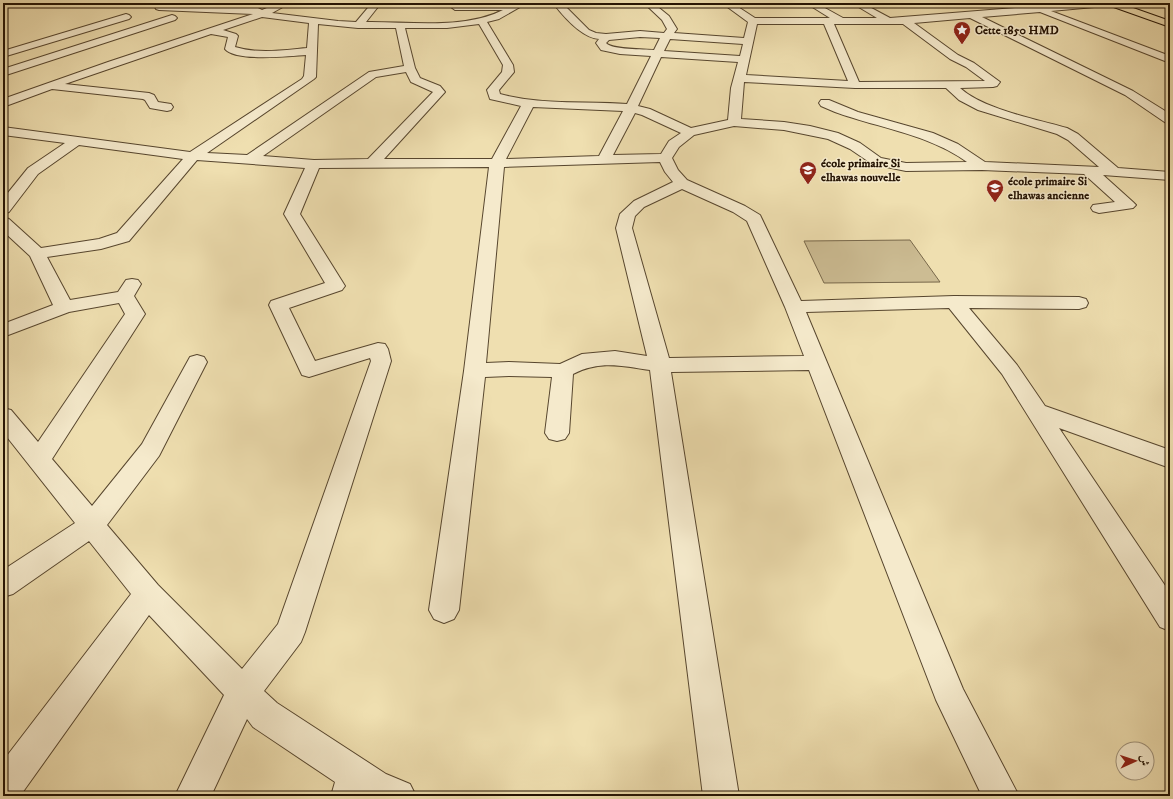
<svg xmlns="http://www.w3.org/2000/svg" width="1173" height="799" viewBox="0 0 1173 799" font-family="'IM FELL DW Pica',Amiri,serif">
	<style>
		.green { fill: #ccbc93; stroke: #78684b }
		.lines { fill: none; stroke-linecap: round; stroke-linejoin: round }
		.minor-casing { stroke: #57462e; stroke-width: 2 }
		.major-casing { stroke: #241303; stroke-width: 2 }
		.minor { fill: #f5eacc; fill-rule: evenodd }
		.major { fill: #efdfb0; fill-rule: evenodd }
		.labels { text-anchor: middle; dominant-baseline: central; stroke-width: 3; stroke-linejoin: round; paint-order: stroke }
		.far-poi-label { font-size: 12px; font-weight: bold; fill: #241303; stroke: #f5eacc; text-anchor: start }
	</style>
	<rect width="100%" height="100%" fill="#efdfb0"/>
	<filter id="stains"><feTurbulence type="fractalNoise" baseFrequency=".005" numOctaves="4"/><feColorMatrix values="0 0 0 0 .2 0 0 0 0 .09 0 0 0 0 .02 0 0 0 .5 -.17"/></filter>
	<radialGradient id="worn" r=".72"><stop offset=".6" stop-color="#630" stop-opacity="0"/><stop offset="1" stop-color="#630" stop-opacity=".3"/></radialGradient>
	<path class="green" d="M 910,240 L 940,282 L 824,283 L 804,241 Z"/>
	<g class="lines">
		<defs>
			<g id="minor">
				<path d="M 279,3 L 290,3 L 272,13 L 338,21 L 356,22 L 372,3 L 381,3 L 366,22 L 371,22 C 412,22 466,29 503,10 L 455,10 L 451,7 L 455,4 L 507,4 L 511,6 L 516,3 L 527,3 L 499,19 L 487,22 L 513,65 L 514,72 L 499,90 L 500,94 C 541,105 584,101 627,104 L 651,56 L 620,54 L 601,50 L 596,43 L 599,39 C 582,38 563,16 553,3 L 562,3 L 589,30 L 596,33 L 606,34 L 640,31 L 664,33 L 667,29 L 662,20 L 644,3 L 653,3 L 669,16 L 677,29 L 674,33 L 744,38 L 748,22 L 722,3 L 732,3 L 755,18 L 830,18 L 806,3 L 816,3 L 843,18 L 877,18 L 852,3 L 862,3 L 890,18 L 1076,3 L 1109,3 L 1105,6 L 1051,11 L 1170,56 L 1170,63 L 1040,12 L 982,17 L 1133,91 L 1170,114 L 1170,124 L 1166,123 L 1125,95 L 970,18 L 914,23 L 958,55 L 974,63 L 1000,82 L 997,86 L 993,87 L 960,88 C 983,109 1035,119 1067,128 L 1078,134 L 1118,168 L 1170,172 L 1170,180 L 1103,175 L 1133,202 L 1136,205 L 1133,208 L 1099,213 L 1093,211 L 1091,208 L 1093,205 L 1115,202 L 1084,174 L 982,170 L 906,171 L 872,164 L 850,149 L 828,139 L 784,130 L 734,126 L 694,135 L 679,147 L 672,158 L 678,170 L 687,180 L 745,206 L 760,215 L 801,301 L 954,296 L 1079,297 L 1086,299 L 1088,303 L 1086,307 L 1079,309 L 969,308 L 1017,365 L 1045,406 L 1170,450 L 1170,468 L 1059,428 L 1170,593 L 1170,631 L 1160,627 L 1002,374 L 949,308 L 806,312 L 963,689 L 1019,796 L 982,796 L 936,700 L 809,370 L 671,372 L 739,796 L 703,796 L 650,370 C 622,366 600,360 573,374 L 569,433 L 565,439 L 557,441 L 549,439 L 545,433 L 552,377 L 509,376 L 485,377 L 459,610 L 454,619 L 444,623 L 434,619 L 429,610 L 464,371 L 489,167 L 319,168 L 300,214 L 345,286 L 342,290 L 289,308 L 315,361 L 378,343 L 385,344 L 388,349 L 391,361 L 305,632 L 301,642 L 264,691 L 277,703 L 386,774 L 410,784 L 416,796 L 331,796 L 335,782 L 253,727 L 247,719 L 211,796 L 175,796 L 224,695 L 149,615 L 20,796 L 3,796 L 3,761 L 131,594 L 89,541 L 13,594 L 3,597 L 3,570 L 75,523 L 3,432 L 3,408 L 11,410 L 38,442 L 125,314 L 119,303 L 69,312 L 3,337 L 3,324 L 53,305 L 30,256 L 3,231 L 3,217 L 9,219 L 41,248 L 99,239 L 117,233 L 183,159 L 79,145 L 38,174 L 9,212 L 3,214 L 3,199 L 28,168 L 65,143 L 3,135 L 3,127 L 190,152 L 302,79 L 304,76 L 306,55 C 290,56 236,62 225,49 L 228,37 L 211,34 L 65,84 L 149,93 L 154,95 L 158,102 L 171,104 L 173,107 L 171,110 L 167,111 L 150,108 L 145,100 L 143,99 L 52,89 L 3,107 L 3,99 L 108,62 L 253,14 L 159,10 L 156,9 L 155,7 L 156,5 L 258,8 L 262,10 ZM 262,17 L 309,23 L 307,48 C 284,50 258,54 235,47 L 238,36 L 236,34 L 223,30 ZM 318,24 L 358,28 L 396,28 L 404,66 L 369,72 L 247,155 L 207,153 L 314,79 L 316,77 ZM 479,24 L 503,65 L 502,72 L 487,90 L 490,99 L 521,106 L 492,159 L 384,159 L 445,92 L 440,86 L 420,78 L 415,68 L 405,28 L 447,28 ZM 757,24 L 824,24 L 848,81 L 746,75 ZM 834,24 L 903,24 L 950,59 L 966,67 L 985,81 L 859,82 ZM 640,37 L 660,38 L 654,50 C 644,49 612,50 606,43 L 609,40 ZM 670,39 L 743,44 L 740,56 L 664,51 ZM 661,57 L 738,62 L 731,88 L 728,120 L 691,128 L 650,109 L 638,106 ZM 406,72 L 411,82 L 433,92 L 368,159 L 314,160 L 263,156 L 376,77 ZM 744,82 L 855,88 L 946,88 L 959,100 L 978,110 L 1057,134 L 1068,140 L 1099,167 L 985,162 L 958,144 L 933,133 L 858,112 L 829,100 L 821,100 L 819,103 L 821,106 L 835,112 C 879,128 928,134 967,162 L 906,163 L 881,158 L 860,143 L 838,133 L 810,126 L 784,122 L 741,119 ZM 533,107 L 623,111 L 599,156 L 506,159 ZM 635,113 L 642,115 L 681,133 L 669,141 L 661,154 L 613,155 ZM 197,160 L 305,168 L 284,214 L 325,283 L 271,301 L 269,305 L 302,375 L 309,377 L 370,358 L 371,361 L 278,624 L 242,669 L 158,585 L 107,525 L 159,456 L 207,362 L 204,357 L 197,355 L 190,357 L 142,444 L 92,506 L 52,459 L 145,314 L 134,296 L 141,284 L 138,280 L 132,279 L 126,280 L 118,292 L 70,300 L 47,257 L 101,249 L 129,241 ZM 660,162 L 665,172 L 673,182 L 634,201 L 620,214 L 616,228 L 647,356 L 615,351 L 582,354 L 560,364 L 509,362 L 486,363 L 504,167 ZM 682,189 L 733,212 L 747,221 L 785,307 L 804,356 L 669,358 L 632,228 L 635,216 L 644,207 Z"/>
				<path d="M 126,14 L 129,15 L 131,17 L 129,19 L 3,57 L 3,51 Z"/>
				<path d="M 172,15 L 175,16 L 177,18 L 175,20 L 3,76 L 3,69 Z"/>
			</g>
			<path id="major" d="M 1107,3 L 1119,3 L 1170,21 L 1170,27 L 1108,5 Z"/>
		</defs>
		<use href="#minor" class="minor-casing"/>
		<use href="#major" class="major-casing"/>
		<use href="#minor" class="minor"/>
		<use href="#major" class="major"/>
	</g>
	<defs>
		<symbol id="sight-pin" viewBox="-11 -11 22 30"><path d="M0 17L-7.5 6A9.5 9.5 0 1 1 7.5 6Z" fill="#8f2418" stroke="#f5eacc"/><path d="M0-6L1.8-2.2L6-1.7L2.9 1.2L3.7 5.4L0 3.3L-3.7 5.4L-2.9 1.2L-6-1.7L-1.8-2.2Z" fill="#fff"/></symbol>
		<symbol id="school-pin" viewBox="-11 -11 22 30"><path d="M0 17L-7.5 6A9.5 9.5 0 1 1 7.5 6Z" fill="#8f2418" stroke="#f5eacc"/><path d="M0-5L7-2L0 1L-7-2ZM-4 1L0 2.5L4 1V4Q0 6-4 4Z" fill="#fff"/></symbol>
	</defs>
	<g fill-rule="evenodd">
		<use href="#sight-pin" x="952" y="20" width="20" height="27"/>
		<use href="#school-pin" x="798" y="160" width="20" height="27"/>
		<use href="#school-pin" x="985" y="178" width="20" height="27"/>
	</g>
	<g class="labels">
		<g class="far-poi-label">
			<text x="975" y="30">Cette 1850 HMD</text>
			<text x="821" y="163">école primaire Si<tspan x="821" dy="14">elhawas nouvelle</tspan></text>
			<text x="1008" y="181">école primaire Si<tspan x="1008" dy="14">elhawas ancienne</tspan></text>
		</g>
	</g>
	<rect width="1173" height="799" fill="none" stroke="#efdfb0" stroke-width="16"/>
	<rect x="4" y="4" width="1165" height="791" fill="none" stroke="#241303" stroke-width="2"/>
	<rect x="8" y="8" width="1157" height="783" fill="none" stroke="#241303"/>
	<g transform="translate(1135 761) rotate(87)"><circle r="19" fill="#f5eacc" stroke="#a1947c"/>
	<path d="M0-3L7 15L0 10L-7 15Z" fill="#8f2418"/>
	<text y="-6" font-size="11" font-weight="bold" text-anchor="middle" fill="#241303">ش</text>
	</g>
	<rect width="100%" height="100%" filter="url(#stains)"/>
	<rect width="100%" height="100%" fill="url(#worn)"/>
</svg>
